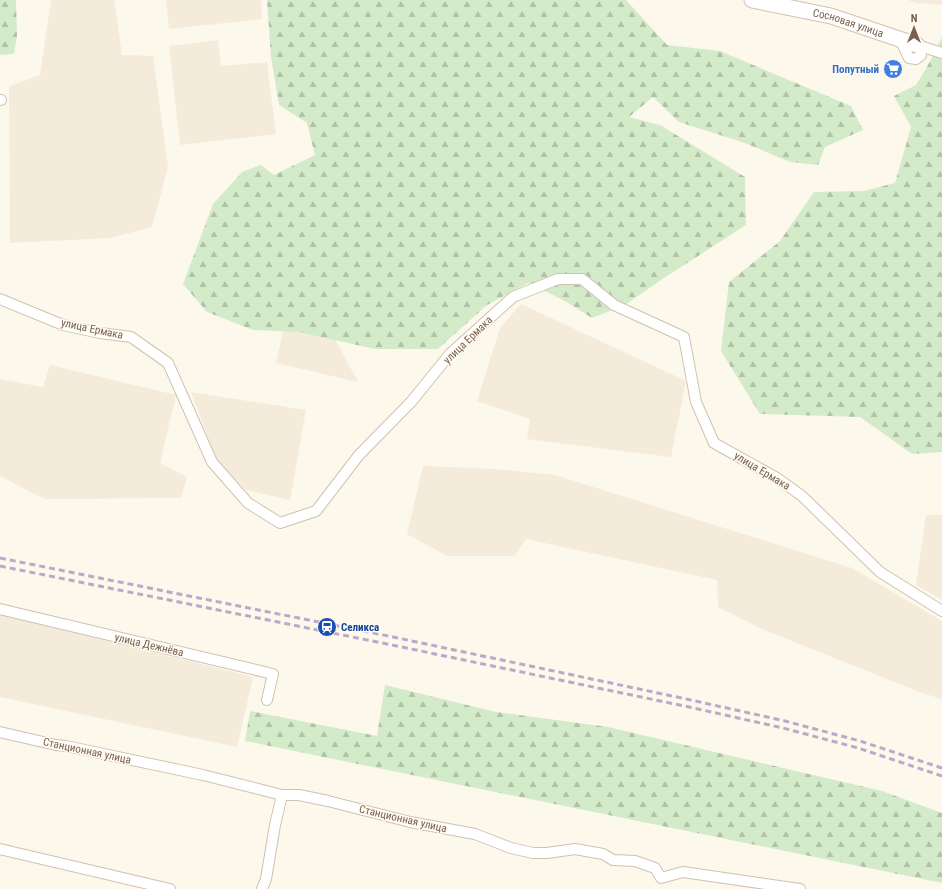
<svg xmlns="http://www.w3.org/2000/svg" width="942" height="889" viewBox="0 0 942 889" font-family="'Roboto Condensed',sans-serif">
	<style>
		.residential { fill: #f4ebdb }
		.forest { fill: url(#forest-firs) }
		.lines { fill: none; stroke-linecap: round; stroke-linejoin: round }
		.street-casing { stroke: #d0c1b1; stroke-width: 12 }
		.secondary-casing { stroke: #d3c2af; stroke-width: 17 }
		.street { stroke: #fff; stroke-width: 10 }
		.secondary { stroke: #fff; stroke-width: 15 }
		.rail { stroke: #bca9c8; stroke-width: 3; stroke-dasharray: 6 4; stroke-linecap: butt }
		.labels { text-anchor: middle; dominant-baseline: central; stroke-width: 3; stroke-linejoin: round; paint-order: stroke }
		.street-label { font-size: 11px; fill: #79614e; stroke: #fffbf3 }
		.shop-label { font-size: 11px; font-weight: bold; fill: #366cbe; stroke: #fffbf3; text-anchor: end }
		.transit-label { font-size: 11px; font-weight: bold; fill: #164399; stroke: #fffbf3; text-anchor: start }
	</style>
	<defs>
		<pattern id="forest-firs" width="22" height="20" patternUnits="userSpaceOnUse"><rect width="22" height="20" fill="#d4ebca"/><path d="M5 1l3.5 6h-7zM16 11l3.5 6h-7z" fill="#b1c2a6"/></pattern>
	</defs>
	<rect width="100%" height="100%" fill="#fdf8ec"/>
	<g class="residential">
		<path d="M 51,0 L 114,0 L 122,55 L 153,56 L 168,167 L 152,227 L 110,238 L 10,243 L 9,86 L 40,75 Z"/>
		<path d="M 166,0 L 261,0 L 262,19 L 169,29 Z"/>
		<path d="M 908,0 L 942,0 L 942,5 L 916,3 Z"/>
		<path d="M 218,40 L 221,66 L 267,62 L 276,134 L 180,145 L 169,46 Z"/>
		<path d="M 521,304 L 686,381 L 671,457 L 527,439 L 530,419 L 477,401 L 500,328 Z"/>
		<path d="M 285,322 L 331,332 L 358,382 L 276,363 Z"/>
		<path d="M 50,365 L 176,395 L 160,463 L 187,477 L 181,498 L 44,499 L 0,476 L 0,379 L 43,387 Z"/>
		<path d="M 191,392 L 306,410 L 290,500 L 246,490 L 216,459 Z"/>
		<path d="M 423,466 L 495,469 L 555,475 L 852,568 L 942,621 L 942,699 L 922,693 L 764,630 L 718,607 L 717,580 L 526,539 L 514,556 L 447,556 L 407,534 Z"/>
		<path d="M 926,515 L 942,515 L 942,600 L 916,585 Z"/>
		<path d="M 0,614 L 253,677 L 237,747 L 0,697 Z"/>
	</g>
	<g class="forest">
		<path d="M 0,0 L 16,0 L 17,36 L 14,54 L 0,55 Z"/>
		<path d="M 267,0 L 626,0 L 667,45 L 720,51 L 851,106 L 863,130 L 825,147 L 818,165 L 790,162 L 745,143 L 679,122 L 653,97 L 629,117 L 660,125 L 745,177 L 746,225 L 664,278 L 625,305 L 592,318 L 565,301 L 528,283 L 487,305 L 438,349 L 375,349 L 299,332 L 253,330 L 207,312 L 183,284 L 213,204 L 242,172 L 261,165 L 274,175 L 315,155 L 307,123 L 279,105 L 271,57 Z"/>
		<path d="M 942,37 L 942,452 L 912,454 L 860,417 L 760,414 L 721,351 L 729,282 L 780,241 L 814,192 L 864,191 L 895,183 L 911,127 L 894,96 L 916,85 L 927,67 Z"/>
		<path d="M 385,685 L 496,712 L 608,727 L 882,791 L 942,813 L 942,883 L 245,741 L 250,711 L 377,736 Z"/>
	</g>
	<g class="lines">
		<defs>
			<g id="street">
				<path d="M 900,41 C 905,47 906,52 909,58 L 916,59 L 921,55 L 921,49 L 917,45"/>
				<path d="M 917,45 L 942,53"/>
				<path d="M 0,100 L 1,100"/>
				<path d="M 0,299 L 63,325 L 100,333 L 131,337 L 168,363 L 212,462 L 248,503 L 280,523 L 316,511 L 359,455 L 411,402 L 450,354 L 513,297 L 558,279 L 582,279 L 614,305 L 684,337 L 696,402 L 714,443 L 777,478 L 802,496 L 880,572 L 942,611"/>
				<path d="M 0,609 L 273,674 L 267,700"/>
				<path d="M 0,732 L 56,745 L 66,746 L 203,775 L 282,795 L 299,795 L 328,801 L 410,822 L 475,834 L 511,848 L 533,853 L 547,853 L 575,849 L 586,851 L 603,854 L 613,860 L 635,861 L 655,868 L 661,878 L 683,872 L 800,889"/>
				<path d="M 0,849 L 170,889"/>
				<path d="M 262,889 L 266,879 L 275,825 L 282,795"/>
			</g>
			<g id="secondary">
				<path id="s1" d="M 752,0 L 831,16 L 917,45"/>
			</g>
		</defs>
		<use href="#street" class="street-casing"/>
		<use href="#secondary" class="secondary-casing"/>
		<use href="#street" class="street"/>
		<use href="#secondary" class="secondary"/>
		<g class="rail">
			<path d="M 0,558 L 393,637 L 691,700 L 785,721 L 860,741 L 942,768"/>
			<path d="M 0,566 L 392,645 L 689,707 L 783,728 L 858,748 L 942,776"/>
		</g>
	</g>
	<defs>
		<symbol id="supermarket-disc" viewBox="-11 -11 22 22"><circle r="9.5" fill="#3f7fe0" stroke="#fffbf3"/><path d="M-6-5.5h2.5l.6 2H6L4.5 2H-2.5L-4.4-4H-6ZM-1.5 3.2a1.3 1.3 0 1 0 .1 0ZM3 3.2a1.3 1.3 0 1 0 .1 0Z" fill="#fff"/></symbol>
		<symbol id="station-disc" viewBox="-11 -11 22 22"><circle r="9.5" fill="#1a4fb4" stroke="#fffbf3"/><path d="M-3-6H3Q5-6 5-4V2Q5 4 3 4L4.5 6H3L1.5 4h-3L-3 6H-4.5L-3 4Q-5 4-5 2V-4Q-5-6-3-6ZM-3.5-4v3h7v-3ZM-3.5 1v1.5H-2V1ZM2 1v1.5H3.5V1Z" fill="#fff"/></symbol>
	</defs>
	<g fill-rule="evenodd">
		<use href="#supermarket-disc" x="882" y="58" width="22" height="22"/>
		<use href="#station-disc" x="316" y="616" width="22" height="22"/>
	</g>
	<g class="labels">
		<g class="street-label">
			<text stroke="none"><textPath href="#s1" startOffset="99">Сосновая улица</textPath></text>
			<text transform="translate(92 329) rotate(12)">улица Ермака</text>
			<text transform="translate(468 340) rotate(-44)">улица Ермака</text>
			<text transform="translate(762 471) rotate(31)">улица Ермака</text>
			<text transform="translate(149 645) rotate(13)">улица Дежнёва</text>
			<text transform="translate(87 751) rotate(12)">Станционная улица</text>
			<text transform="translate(403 819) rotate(13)">Станционная улица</text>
		</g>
		<g class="shop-label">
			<text x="879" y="69">Попутный</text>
		</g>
		<g class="transit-label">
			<text x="341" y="627">Селикса</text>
		</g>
	</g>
	<g transform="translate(914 28)" stroke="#fffbf3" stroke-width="3" paint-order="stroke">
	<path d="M0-3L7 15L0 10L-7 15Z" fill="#79614e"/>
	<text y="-6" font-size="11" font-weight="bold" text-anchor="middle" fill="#79614e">N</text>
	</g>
</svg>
